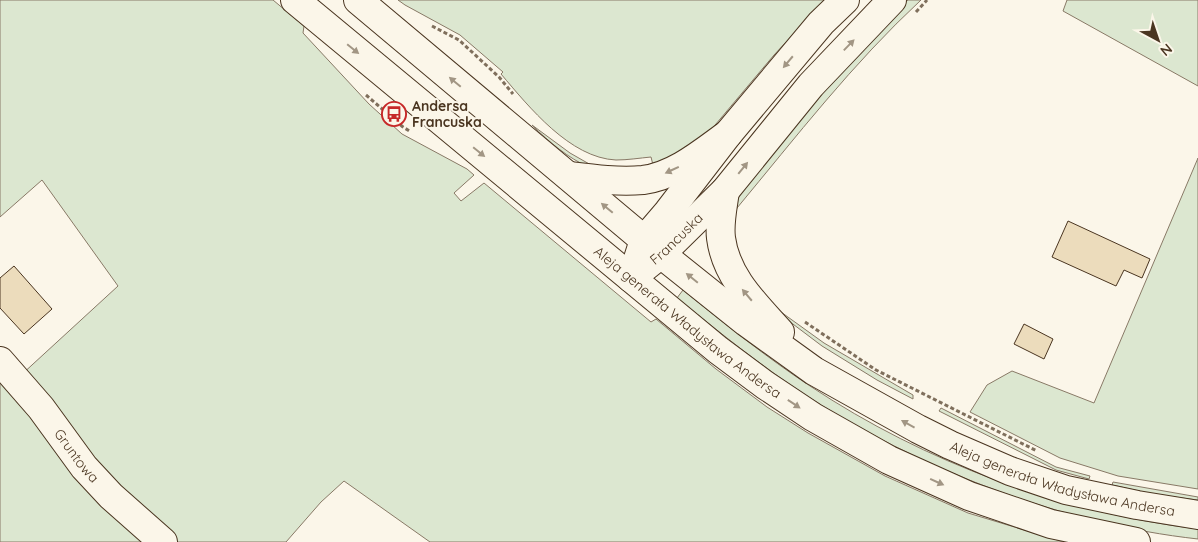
<svg xmlns="http://www.w3.org/2000/svg" width="1198" height="542" viewBox="0 0 1198 542" font-family="Quicksand,sans-serif">
	<style>
		.green { fill: #dce7d0; stroke: #887966 }
		.building { fill: #ecdcbc; stroke: #4a3520 }
		.lines { fill: none; stroke-linecap: round; stroke-linejoin: round }
		.minor-casing { stroke: #4a3520; stroke-width: 30 }
		.major-casing { stroke: #4a3520; stroke-width: 30 }
		.path { stroke: #7f6f5c; stroke-width: 3; stroke-dasharray: 4 2.5; stroke-linecap: butt }
		.minor { stroke: #fbf6e9; stroke-width: 28 }
		.major { stroke: #fbf6e9; stroke-width: 28 }
		.oneway { fill: #a29684 }
		.labels { text-anchor: middle; dominant-baseline: central; stroke-width: 4; stroke-linejoin: round; paint-order: stroke }
		.poi-label { font-size: 14px; font-weight: bold; fill: #4a3520; stroke: #fbf6e9; text-anchor: start }
		.street-label { font-size: 14px; fill: #4a3520; stroke: #fbf6e9 }
	</style>
	<rect width="100%" height="100%" fill="#fbf6e9"/>
	<g class="green">
		<path d="M 0,0 L 273,0 L 304,26 L 303,33 L 369,104 L 402,134 L 467,169 L 474,175 L 454,193 L 461,201 L 484,183 L 651,322 L 656,319 L 716,369 L 767,407 L 808,433 L 885,476 L 968,513 L 1064,542 L 430,542 L 344,481 L 321,502 L 286,542 L 171,542 L 116,493 L 20,376 L 118,286 L 42,180 L 0,217 Z"/>
		<path d="M 398,0 L 825,0 L 774,55 L 705,137 L 654,169 L 651,157 C 640,158 628,160 616,160 C 570,158 529,107 501,74 L 503,72 L 460,35 L 405,5 Z"/>
		<path d="M 908,0 L 921,0 C 853,63 796,137 737,208 L 730,221 L 738,194 L 803,114 L 896,11 Z"/>
		<path d="M 1067,0 L 1198,0 L 1198,86 L 1063,11 Z"/>
		<path d="M 532,125 L 570,153 L 591,165 L 590,168 C 567,157 550,143 532,125 Z"/>
		<path d="M 1198,158 L 1198,489 L 1118,476 L 1060,458 L 970,412 L 987,385 L 1012,371 L 1094,403 Z"/>
		<path d="M 738,262 L 774,307 L 824,343 L 913,395 L 913,399 L 877,380 L 822,346 L 773,309 L 759,297 Z"/>
		<path d="M 683,290 C 725,324 766,357 810,386 C 926,463 1060,512 1198,529 L 1198,539 C 1062,524 921,470 807,396 C 761,366 719,332 677,298 Z"/>
		<path d="M 0,369 L 156,542 L 0,542 Z"/>
		<path d="M 941,408 L 1056,467 L 1090,476 L 1089,479 L 1056,470 L 939,411 Z"/>
		<path d="M 1113,482 L 1198,497 L 1198,500 L 1157,495 L 1112,485 Z"/>
	</g>
	<g class="building">
		<path d="M 1068,221 L 1150,259 L 1142,278 L 1124,270 L 1116,286 L 1052,257 Z"/>
		<path d="M 14,266 L 52,309 L 24,334 L 0,308 L 0,278 Z"/>
		<path d="M 1024,324 L 1053,339 L 1044,359 L 1014,344 Z"/>
	</g>
	<g class="lines">
		<defs>
			<g id="minor">
				<path d="M 637,262 L 644,240 L 668,212 L 728,134 L 821,23 L 845,0"/>
				<path id="s1" d="M 631,278 L 661,254 L 725,191 L 811,85 L 892,0"/>
				<path id="s2" d="M 0,361 L 41,408 L 84,467 L 111,496 L 163,542"/>
			</g>
			<g id="major">
				<path id="s3" d="M 295,0 L 718,350 L 765,385 L 813,417 L 889,460 L 969,496 L 1051,524 L 1136,542"/>
				<path id="s4" d="M 358,0 L 661,254 L 746,322 L 814,371 L 918,429 L 950,445 L 1010,471 L 1066,490 L 1137,505 L 1198,515"/>
				<path d="M 569,176 C 594,179 618,182 643,180 C 675,176 703,152 728,134"/>
				<path d="M 725,191 C 723,206 719,223 721,238 C 726,277 755,304 780,332"/>
			</g>
		</defs>
		<use href="#minor" class="minor-casing"/>
		<use href="#major" class="major-casing"/>
		<g class="path">
			<path d="M 916,12 L 927,0"/>
			<path d="M 432,26 L 459,40 L 499,77 L 513,94"/>
			<path d="M 366,95 L 403,127 L 411,132"/>
			<path d="M 805,322 L 876,370 L 1037,451"/>
		</g>
		<use href="#minor" class="minor"/>
		<use href="#major" class="major"/>
	</g>
	<defs><path id="oneway-solid" d="M-6-.8H1V-3.2L6.5 0L1 3.2V.8H-6Z" transform="scale(1.25)"/></defs>
	<g class="oneway">
		<use href="#oneway-solid" transform="translate(849 45) rotate(-46)"/>
		<use href="#oneway-solid" transform="translate(353 49) rotate(39)"/>
		<use href="#oneway-solid" transform="translate(788 62) rotate(130)"/>
		<use href="#oneway-solid" transform="translate(455 82) rotate(-140)"/>
		<use href="#oneway-solid" transform="translate(479 152) rotate(39)"/>
		<use href="#oneway-solid" transform="translate(743 168) rotate(-51)"/>
		<use href="#oneway-solid" transform="translate(672 170) rotate(155)"/>
		<use href="#oneway-solid" transform="translate(607 208) rotate(-140)"/>
		<use href="#oneway-solid" transform="translate(692 278) rotate(-141)"/>
		<use href="#oneway-solid" transform="translate(747 295) rotate(-130)"/>
		<use href="#oneway-solid" transform="translate(794 404) rotate(34)"/>
		<use href="#oneway-solid" transform="translate(908 424) rotate(-151)"/>
		<use href="#oneway-solid" transform="translate(937 482) rotate(24)"/>
	</g>
	<defs>
		<symbol id="bus-ring" viewBox="-11 -11 22 22"><circle r="9.5" fill="#fbf6e9" stroke="#c62828" stroke-width="1.5"/><path d="M-5-6H5V4H4V6H2V4H-2V6H-4V4H-5ZM-3.5-4V0h7V-4ZM-3.5 1.2v1.5H-2V1.2ZM2 1.2v1.5H3.5V1.2Z" fill="#c62828"/></symbol>
	</defs>
	<g fill-rule="evenodd">
		<use href="#bus-ring" x="380" y="100" width="28" height="28"/>
	</g>
	<g class="labels">
		<g class="poi-label">
			<text x="412" y="106">Andersa<tspan x="412" dy="16">Francuska</tspan></text>
		</g>
		<g class="street-label">
			<text stroke="none"><textPath href="#s1" startOffset="60">Francuska</textPath></text>
			<text stroke="none"><textPath href="#s3" startOffset="508">Aleja generała Władysława Andersa</textPath></text>
			<text stroke="none"><textPath href="#s2" startOffset="122">Gruntowa</textPath></text>
			<text stroke="none"><textPath href="#s4" startOffset="861">Aleja generała Władysława Andersa</textPath></text>
		</g>
	</g>
	<g transform="translate(1158 40) rotate(140)" stroke="#fbf6e9" stroke-width="4" paint-order="stroke">
	<path d="M0-4L9 19L0 12L-9 19Z" fill="#4a3520"/>
	<text y="-8" font-size="14" font-weight="bold" text-anchor="middle" fill="#4a3520">N</text>
	</g>
</svg>
